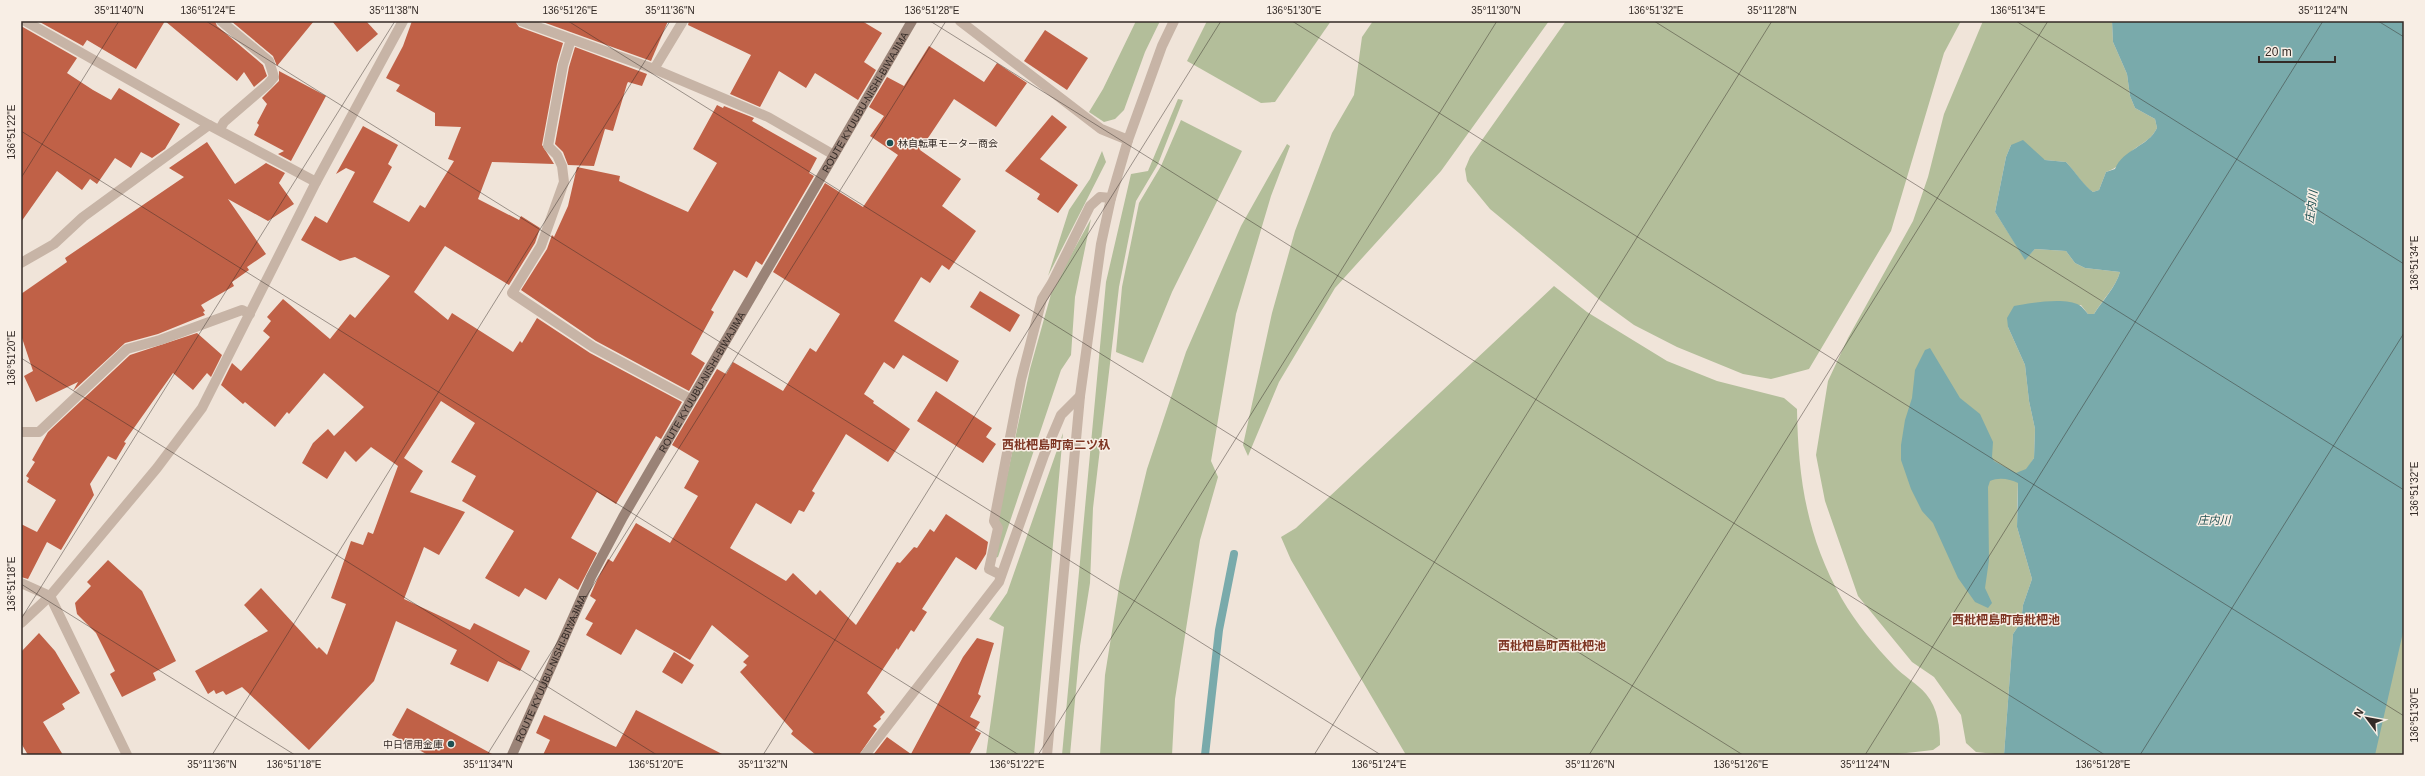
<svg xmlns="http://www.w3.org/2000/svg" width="2425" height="776" viewBox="0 0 2425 776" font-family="Helvetica,'Noto Sans JP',sans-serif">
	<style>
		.green { fill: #b3be9a }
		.water { fill: #79aaab }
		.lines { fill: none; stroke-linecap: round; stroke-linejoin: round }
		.stream { stroke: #79aaab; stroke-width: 8 }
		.building { fill: #c06147 }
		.minor { stroke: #c7b4a6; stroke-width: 10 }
		.tertiary { stroke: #c7b4a6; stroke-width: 10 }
		.secondary { stroke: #9a8377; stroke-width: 10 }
		.ticks { fill: none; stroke: #332a26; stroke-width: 1; stroke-opacity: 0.45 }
		.poi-dot { fill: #1e5052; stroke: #f8eee5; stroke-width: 1.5 }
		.labels { text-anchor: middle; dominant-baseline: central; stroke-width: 3; stroke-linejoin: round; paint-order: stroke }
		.street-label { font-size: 10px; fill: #332a26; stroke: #f8eee5 }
		.poi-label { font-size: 10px; fill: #332a26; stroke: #f8eee5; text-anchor: start }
		.water-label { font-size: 11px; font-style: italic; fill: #1e5052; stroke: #f8eee5 }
		.quarter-label { font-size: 12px; font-weight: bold; fill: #7e3624; stroke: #f8eee5 }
		.neatline { fill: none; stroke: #332a26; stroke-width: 1.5 }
		.ticks-label { font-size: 10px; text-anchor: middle; fill: #332a26 }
	</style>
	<rect width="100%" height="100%" fill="#f0e4d9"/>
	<g class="green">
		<path d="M 1136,21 L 1160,21 L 1145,52 L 1124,110 L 1115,119 L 1104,122 L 1089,112 L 1103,89 Z"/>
		<path d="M 1207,21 L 1331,21 L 1275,102 L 1261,103 L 1187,61 Z"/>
		<path d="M 1373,21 L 1549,21 L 1441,171 L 1335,288 L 1279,382 L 1248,456 L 1243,445 L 1272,313 L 1295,231 L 1332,133 L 1354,95 L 1362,37 Z"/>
		<path d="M 1566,21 L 1961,21 L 1944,53 L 1891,231 L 1809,369 L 1771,379 L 1743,374 L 1677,347 L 1634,325 L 1601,301 L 1490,209 L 1467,181 L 1465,169 L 1470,157 Z"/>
		<path d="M 1983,21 L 2112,21 L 2113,42 L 2127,74 L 2130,96 L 2135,108 L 2155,119 L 2157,128 C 2151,140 2143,142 2133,150 C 2123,159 2119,168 2106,172 L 2099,190 L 2093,192 C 2084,187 2074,170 2066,162 L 2045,160 L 2011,145 L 2006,157 L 1995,212 L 2025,259 L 2035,249 L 2066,251 L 2075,263 L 2085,268 L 2120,272 C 2116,287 2102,300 2094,314 L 2088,314 L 2081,305 L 2008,327 L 2025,365 L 2029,401 L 2035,429 L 2034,458 L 2018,483 L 2017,506 L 2017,527 L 2032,579 L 2023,605 L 2021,622 L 2013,634 L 2004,755 L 1976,752 L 1966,743 L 1961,715 L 1934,677 L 1912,662 L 1858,596 L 1825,501 L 1816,455 L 1828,381 L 1848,338 L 1913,221 L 1928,177 L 1944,114 Z"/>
		<path d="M 1178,99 L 1183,100 L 1158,164 L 1136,201 L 1119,287 L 1093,508 L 1090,583 L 1080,646 L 1070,755 L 1062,755 L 1106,282 L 1131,174 L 1148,171 Z"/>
		<path d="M 1181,120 L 1242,151 L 1172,292 L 1143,363 L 1116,352 L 1122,287 L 1139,203 L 1161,166 Z"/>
		<path d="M 1287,144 L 1290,146 L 1271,196 L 1236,314 L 1211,461 L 1218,477 L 1200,540 L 1175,699 L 1172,755 L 1100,755 L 1105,675 L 1120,581 L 1147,469 L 1186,352 L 1241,226 Z"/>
		<path d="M 1102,151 L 1106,162 L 1048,276 L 1069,210 L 1090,179 Z"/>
		<path d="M 1091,219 L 1075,297 L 1071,355 L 1061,370 L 998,557 L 995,558 L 998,520 L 1003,495 L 1030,369 L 1053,287 Z"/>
		<path d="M 1554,286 L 1587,312 L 1667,361 L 1717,381 L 1784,398 L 1797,409 C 1798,478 1807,538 1842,599 C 1856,623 1875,646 1894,666 C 1903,676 1917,683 1926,694 C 1938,708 1940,728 1940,745 L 1933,750 L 1889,755 L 1406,755 L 1291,560 L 1281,537 L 1296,528 Z"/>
		<path d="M 1063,433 L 1034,755 L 986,755 L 1004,627 L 989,619 L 1007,593 Z"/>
		<path d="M 2404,580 L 2404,755 L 2361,755 Z"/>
	</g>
	<path class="water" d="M 2112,21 L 2404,21 L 2404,628 L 2375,755 L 2004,755 L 2013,634 L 2021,622 L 2023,605 L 2032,579 L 2017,527 L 2018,483 C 2010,479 1999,477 1990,481 L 1988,487 L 1989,560 L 1985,588 L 1992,603 L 1988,608 L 1975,602 L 1958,578 L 1933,523 L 1922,511 L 1911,489 L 1901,460 L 1901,445 L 1905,420 L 1912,398 L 1915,370 L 1925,350 L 1930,348 L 1960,398 L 1980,414 L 1993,442 L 1992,457 L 1994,461 L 2016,473 L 2026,469 L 2034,458 L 2035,429 L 2029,401 L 2025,365 L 2008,327 L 2007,318 L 2014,306 C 2029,303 2066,297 2079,305 C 2083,307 2085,311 2088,314 L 2094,314 C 2102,301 2116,287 2120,272 L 2085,268 L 2075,263 L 2066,251 L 2035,249 L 2025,260 L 1995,212 L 2006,157 L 2011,145 L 2023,140 L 2045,160 L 2066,162 C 2074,170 2085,187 2093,192 L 2099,190 L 2106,172 L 2115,169 C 2123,149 2148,147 2157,128 L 2155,119 L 2135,108 L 2130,96 L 2127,74 L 2113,42 Z"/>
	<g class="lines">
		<path class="stream" d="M 1205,755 L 1219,630 L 1234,554"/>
	</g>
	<g class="building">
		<path d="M 38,21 L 165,21 L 136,69 L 87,40 L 83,46 Z"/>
		<path d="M 165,21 L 215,21 L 217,26 L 263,65 L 267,76 L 254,87 L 244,72 L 237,81 Z"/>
		<path d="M 231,21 L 314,21 L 277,66 L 273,56 Z"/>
		<path d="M 332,21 L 366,21 L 378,34 L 357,52 Z"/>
		<path d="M 412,21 L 515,21 L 519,27 L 563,43 L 557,64 L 542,145 L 554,164 L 492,162 L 478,199 L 519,220 L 521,216 L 540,228 L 535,243 L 509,285 L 445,246 L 414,292 L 448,320 L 452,313 L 513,352 L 520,341 L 522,343 L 537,318 L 590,353 L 682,402 L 661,439 L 656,436 L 616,504 L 597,492 L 571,538 L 597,553 L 578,590 L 559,578 L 546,600 L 525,588 L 519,597 L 485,578 L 514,531 L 462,501 L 476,476 L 451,462 L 475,423 L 441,401 L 404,458 L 423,471 L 410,492 L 465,512 L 439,555 L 424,547 L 404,599 L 470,630 L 474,623 L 530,651 L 520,671 L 498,661 L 488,682 L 450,664 L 457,650 L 396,621 L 374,681 L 309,750 L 242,687 L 226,695 L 223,691 L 216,694 L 214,690 L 208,694 L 195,671 L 268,631 L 244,605 L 261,588 L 317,649 L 319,647 L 327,655 L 346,604 L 331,598 L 351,541 L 363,545 L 368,532 L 373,534 L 398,466 L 371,447 L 356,462 L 345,451 L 327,479 L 302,463 L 313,443 L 328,429 L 334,436 L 364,407 L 324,373 L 289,414 L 287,412 L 275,427 L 245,402 L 243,404 L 221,385 L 232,363 L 241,371 L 270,337 L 263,331 L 271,321 L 267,317 L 283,299 L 330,339 L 350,314 L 355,318 L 390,276 L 355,257 L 340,261 L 301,240 L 315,216 L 327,223 L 355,172 L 346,168 L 336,174 L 363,126 L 398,145 L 388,164 L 392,167 L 373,202 L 409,222 L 420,205 L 425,208 L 454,161 L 448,159 L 461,127 L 435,126 L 435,113 L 396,91 L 400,85 L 386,78 L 403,46 Z"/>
		<path d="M 540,21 L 668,21 L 651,61 Z"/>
		<path d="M 689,21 L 862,21 L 882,33 L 864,62 L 876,70 L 858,100 L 815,73 L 806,88 L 779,71 L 760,107 L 730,94 L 751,55 L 688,25 Z"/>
		<path d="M 21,26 L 77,58 L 67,73 L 93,90 L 111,100 L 119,88 L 180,124 L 165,149 L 152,158 L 141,152 L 131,168 L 115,158 L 97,184 L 90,179 L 82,190 L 57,171 L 21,222 Z"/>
		<path d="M 1045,30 L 1088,58 L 1067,90 L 1024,61 Z"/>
		<path d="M 929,46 L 984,82 L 997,63 L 1027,83 L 996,127 L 954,99 L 920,150 L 961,179 L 942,206 L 976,231 L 949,270 L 942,265 L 930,283 L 921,277 L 894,321 L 959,361 L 947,382 L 903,355 L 894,369 L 884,362 L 864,394 L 874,401 L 873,403 L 910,429 L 888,462 L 846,434 L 812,491 L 815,493 L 804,512 L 799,510 L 791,524 L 756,503 L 730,548 L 786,581 L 793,573 L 816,595 L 820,590 L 856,625 L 897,562 L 900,563 L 914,547 L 917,548 L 930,529 L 934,532 L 946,514 L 988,542 L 986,554 L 976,570 L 956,557 L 922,609 L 927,612 L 914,632 L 911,630 L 898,650 L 897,648 L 867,693 L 885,712 L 880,717 L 881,719 L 873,726 L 877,729 L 859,755 L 816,755 L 791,734 L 793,731 L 740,672 L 747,665 L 743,662 L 749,656 L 712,625 L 690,660 L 636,629 L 621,655 L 586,635 L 593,623 L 585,619 L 596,600 L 590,596 L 597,580 L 608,559 L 613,562 L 636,523 L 670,543 L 698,496 L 684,488 L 699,461 L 672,445 L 717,369 L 726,374 L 733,362 L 783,391 L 810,348 L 816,352 L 840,314 L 773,272 L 825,183 L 863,207 L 898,155 L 870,136 L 884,116 L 869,107 L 887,77 L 904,86 Z"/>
		<path d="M 575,47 L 647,74 L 642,86 L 628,82 L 627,84 L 613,131 L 605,129 L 594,166 L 568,165 L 563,152 L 555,144 L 569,67 Z"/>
		<path d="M 279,71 L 326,96 L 291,161 L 278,154 L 284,151 L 254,135 L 259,125 L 257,123 L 267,104 L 262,98 L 279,81 Z"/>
		<path d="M 717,105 L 723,108 L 724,106 L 754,118 L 752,121 L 817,158 L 809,173 L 814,176 L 762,265 L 756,261 L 747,278 L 734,270 L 711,310 L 714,312 L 691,354 L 705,363 L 689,391 L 596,341 L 521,290 L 547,249 L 552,235 L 554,237 L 568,206 L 577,167 L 620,176 L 619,181 L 688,212 L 717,163 L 693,149 Z"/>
		<path d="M 1052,115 L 1067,127 L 1040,159 L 1078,185 L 1058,213 L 1037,199 L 1040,194 L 1005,171 Z"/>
		<path d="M 207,142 L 235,184 L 266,163 L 285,173 L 279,183 L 294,204 L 268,221 L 228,199 L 266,254 L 247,267 L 249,270 L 232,282 L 234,286 L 201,305 L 205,311 L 203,312 L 205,315 L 158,334 L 125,343 L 73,391 L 78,382 L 36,402 L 24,376 L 33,371 L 21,335 L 21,294 L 67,262 L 65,258 L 184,177 L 169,168 Z"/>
		<path d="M 980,291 L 1020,315 L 1010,332 L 970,307 Z"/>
		<path d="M 197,333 L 222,355 L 211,377 L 207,373 L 193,390 L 173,373 L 124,442 L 126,443 L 116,460 L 108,456 L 90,484 L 94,495 L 61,550 L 47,542 L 28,579 L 21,577 L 21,524 L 37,532 L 56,500 L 27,482 L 29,478 L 26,476 L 35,462 L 32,460 L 48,432 L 130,355 Z"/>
		<path d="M 936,391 L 992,428 L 986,437 L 996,444 L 983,463 L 917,421 Z"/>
		<path d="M 108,560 L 142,591 L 176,661 L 153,673 L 156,680 L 122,697 L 110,674 L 115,671 L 96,633 L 77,614 L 75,603 L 91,586 L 87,582 Z"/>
		<path d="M 39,633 L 55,651 L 80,693 L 62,704 L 65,709 L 43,722 L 63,755 L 28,755 L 21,743 L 21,652 Z"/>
		<path d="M 977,638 L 994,643 L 978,694 L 981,696 L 970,717 L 980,722 L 975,730 L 981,733 L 969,755 L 873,755 L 887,737 L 911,754 L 963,657 Z"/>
		<path d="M 674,652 L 694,665 L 682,684 L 662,672 Z"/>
		<path d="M 407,708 L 494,755 L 428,755 L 392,735 Z"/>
		<path d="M 636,710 L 724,755 L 543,755 L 550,740 L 536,733 L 544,715 L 616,747 Z"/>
	</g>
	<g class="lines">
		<g class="minor">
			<path d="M 25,21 L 209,125 L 316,182"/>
			<path d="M 521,21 L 654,69 L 768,117 L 834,155"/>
			<path d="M 960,21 L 1101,129 L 1128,140"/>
			<path d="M 571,39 L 563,65 L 548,146 L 557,155 L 562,166 L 564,182 L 541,246 L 512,293 L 593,347 L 690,399"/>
			<path d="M 654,69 L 683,21"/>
			<path d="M 220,129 L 224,122 L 268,84 L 274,77 L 269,61 L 221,21"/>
			<path d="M 21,263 L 54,244 L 83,217 L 209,125"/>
			<path d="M 21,432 L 39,432 L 127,349 L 160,340 L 242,310 L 250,314"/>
			<path d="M 1001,575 L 989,569 L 998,528 L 994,521 L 1021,380 L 1042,299 L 1052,283 L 1090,206 L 1100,197 L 1111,198"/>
			<path d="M 21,583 L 50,596 L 127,755"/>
			<path d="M 21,623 L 50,596 L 157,468 L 202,408 L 316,182 L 403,21"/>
			<path d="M 865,755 L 999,582 L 1044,455 L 1061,415 L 1080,396"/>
		</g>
		<path class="tertiary" d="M 1047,755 L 1080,396 L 1101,244 L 1111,198 L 1128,140 L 1162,46 L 1174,21"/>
		<path class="secondary" id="s1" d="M 512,755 L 591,577 L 623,517 L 912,21"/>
	</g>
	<path class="ticks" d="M 206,21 L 1381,755M 568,21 L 1743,755M 930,21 L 2105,755M 1292,21 L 2404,716M 1654,21 L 2404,490M 2016,21 L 2404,264M 2378,21 L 2404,37M 21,131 L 1019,755M 21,178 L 119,21M 21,358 L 657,755M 21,584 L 295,755M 21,619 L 395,21M 212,755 L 670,21M 487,755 L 946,21M 763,755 L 1221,21M 1038,755 L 1497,21M 1314,755 L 1772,21M 1589,755 L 2048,21M 1865,755 L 2323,21M 2140,755 L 2404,333"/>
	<g class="poi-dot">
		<circle cx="890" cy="143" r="4"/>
		<circle cx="451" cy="744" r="4"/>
	</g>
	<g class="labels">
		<g class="street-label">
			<text stroke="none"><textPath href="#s1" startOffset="743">ROUTE KYUUBU-NISHI-BIWAJIMA</textPath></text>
			<text stroke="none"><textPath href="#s1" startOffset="419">ROUTE KYUUBU-NISHI-BIWAJIMA</textPath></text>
			<text stroke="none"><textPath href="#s1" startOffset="95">ROUTE KYUUBU-NISHI-BIWAJIMA</textPath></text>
		</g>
		<g class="poi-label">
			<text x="898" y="143">林自転車モーター商会</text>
			<text x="443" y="744" text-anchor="end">中日信用金庫</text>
		</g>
		<g class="water-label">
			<text transform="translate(2311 207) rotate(-83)">庄内川</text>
			<text x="2214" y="520">庄内川</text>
		</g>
		<g class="quarter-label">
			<text x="1056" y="445">西枇杷島町南二ツ杁</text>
			<text x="2006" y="620">西枇杷島町南枇杷池</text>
			<text x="1552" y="646">西枇杷島町西枇杷池</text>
		</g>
	</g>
	<rect width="2425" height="776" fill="none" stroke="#f8eee5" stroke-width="44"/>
	<g transform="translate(2367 718) rotate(302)" stroke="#f8eee5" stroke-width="3" paint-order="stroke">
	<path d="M0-3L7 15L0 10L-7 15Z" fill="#332a26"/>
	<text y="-6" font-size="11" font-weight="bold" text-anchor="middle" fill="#332a26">N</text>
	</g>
	<path d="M2259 56v6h76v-6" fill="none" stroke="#332a26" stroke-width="2"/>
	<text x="2265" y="56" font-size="12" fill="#332a26" stroke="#f8eee5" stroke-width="3" paint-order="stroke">20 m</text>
	<rect x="22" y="22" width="2381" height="732" class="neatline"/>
	<g class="ticks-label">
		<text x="119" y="14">35°11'40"N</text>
		<text x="208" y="14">136°51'24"E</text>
		<text x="394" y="14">35°11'38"N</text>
		<text x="570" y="14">136°51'26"E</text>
		<text x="670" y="14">35°11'36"N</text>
		<text x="932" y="14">136°51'28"E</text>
		<text x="1294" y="14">136°51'30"E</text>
		<text x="1496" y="14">35°11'30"N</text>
		<text x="1656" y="14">136°51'32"E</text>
		<text x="1772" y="14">35°11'28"N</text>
		<text x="2018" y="14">136°51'34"E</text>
		<text x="2323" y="14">35°11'24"N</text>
		<text transform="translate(11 132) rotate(-90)" y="4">136°51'22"E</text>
		<text transform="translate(2414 263) rotate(-90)" y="4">136°51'34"E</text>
		<text transform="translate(11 358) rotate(-90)" y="4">136°51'20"E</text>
		<text transform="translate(2414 489) rotate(-90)" y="4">136°51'32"E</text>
		<text transform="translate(11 584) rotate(-90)" y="4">136°51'18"E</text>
		<text transform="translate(2414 715) rotate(-90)" y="4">136°51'30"E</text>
		<text x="212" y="768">35°11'36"N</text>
		<text x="294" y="768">136°51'18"E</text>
		<text x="488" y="768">35°11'34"N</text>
		<text x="656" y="768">136°51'20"E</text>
		<text x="763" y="768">35°11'32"N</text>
		<text x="1017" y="768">136°51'22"E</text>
		<text x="1379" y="768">136°51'24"E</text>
		<text x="1590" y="768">35°11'26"N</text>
		<text x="1741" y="768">136°51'26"E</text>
		<text x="1865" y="768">35°11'24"N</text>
		<text x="2103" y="768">136°51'28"E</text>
	</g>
</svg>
